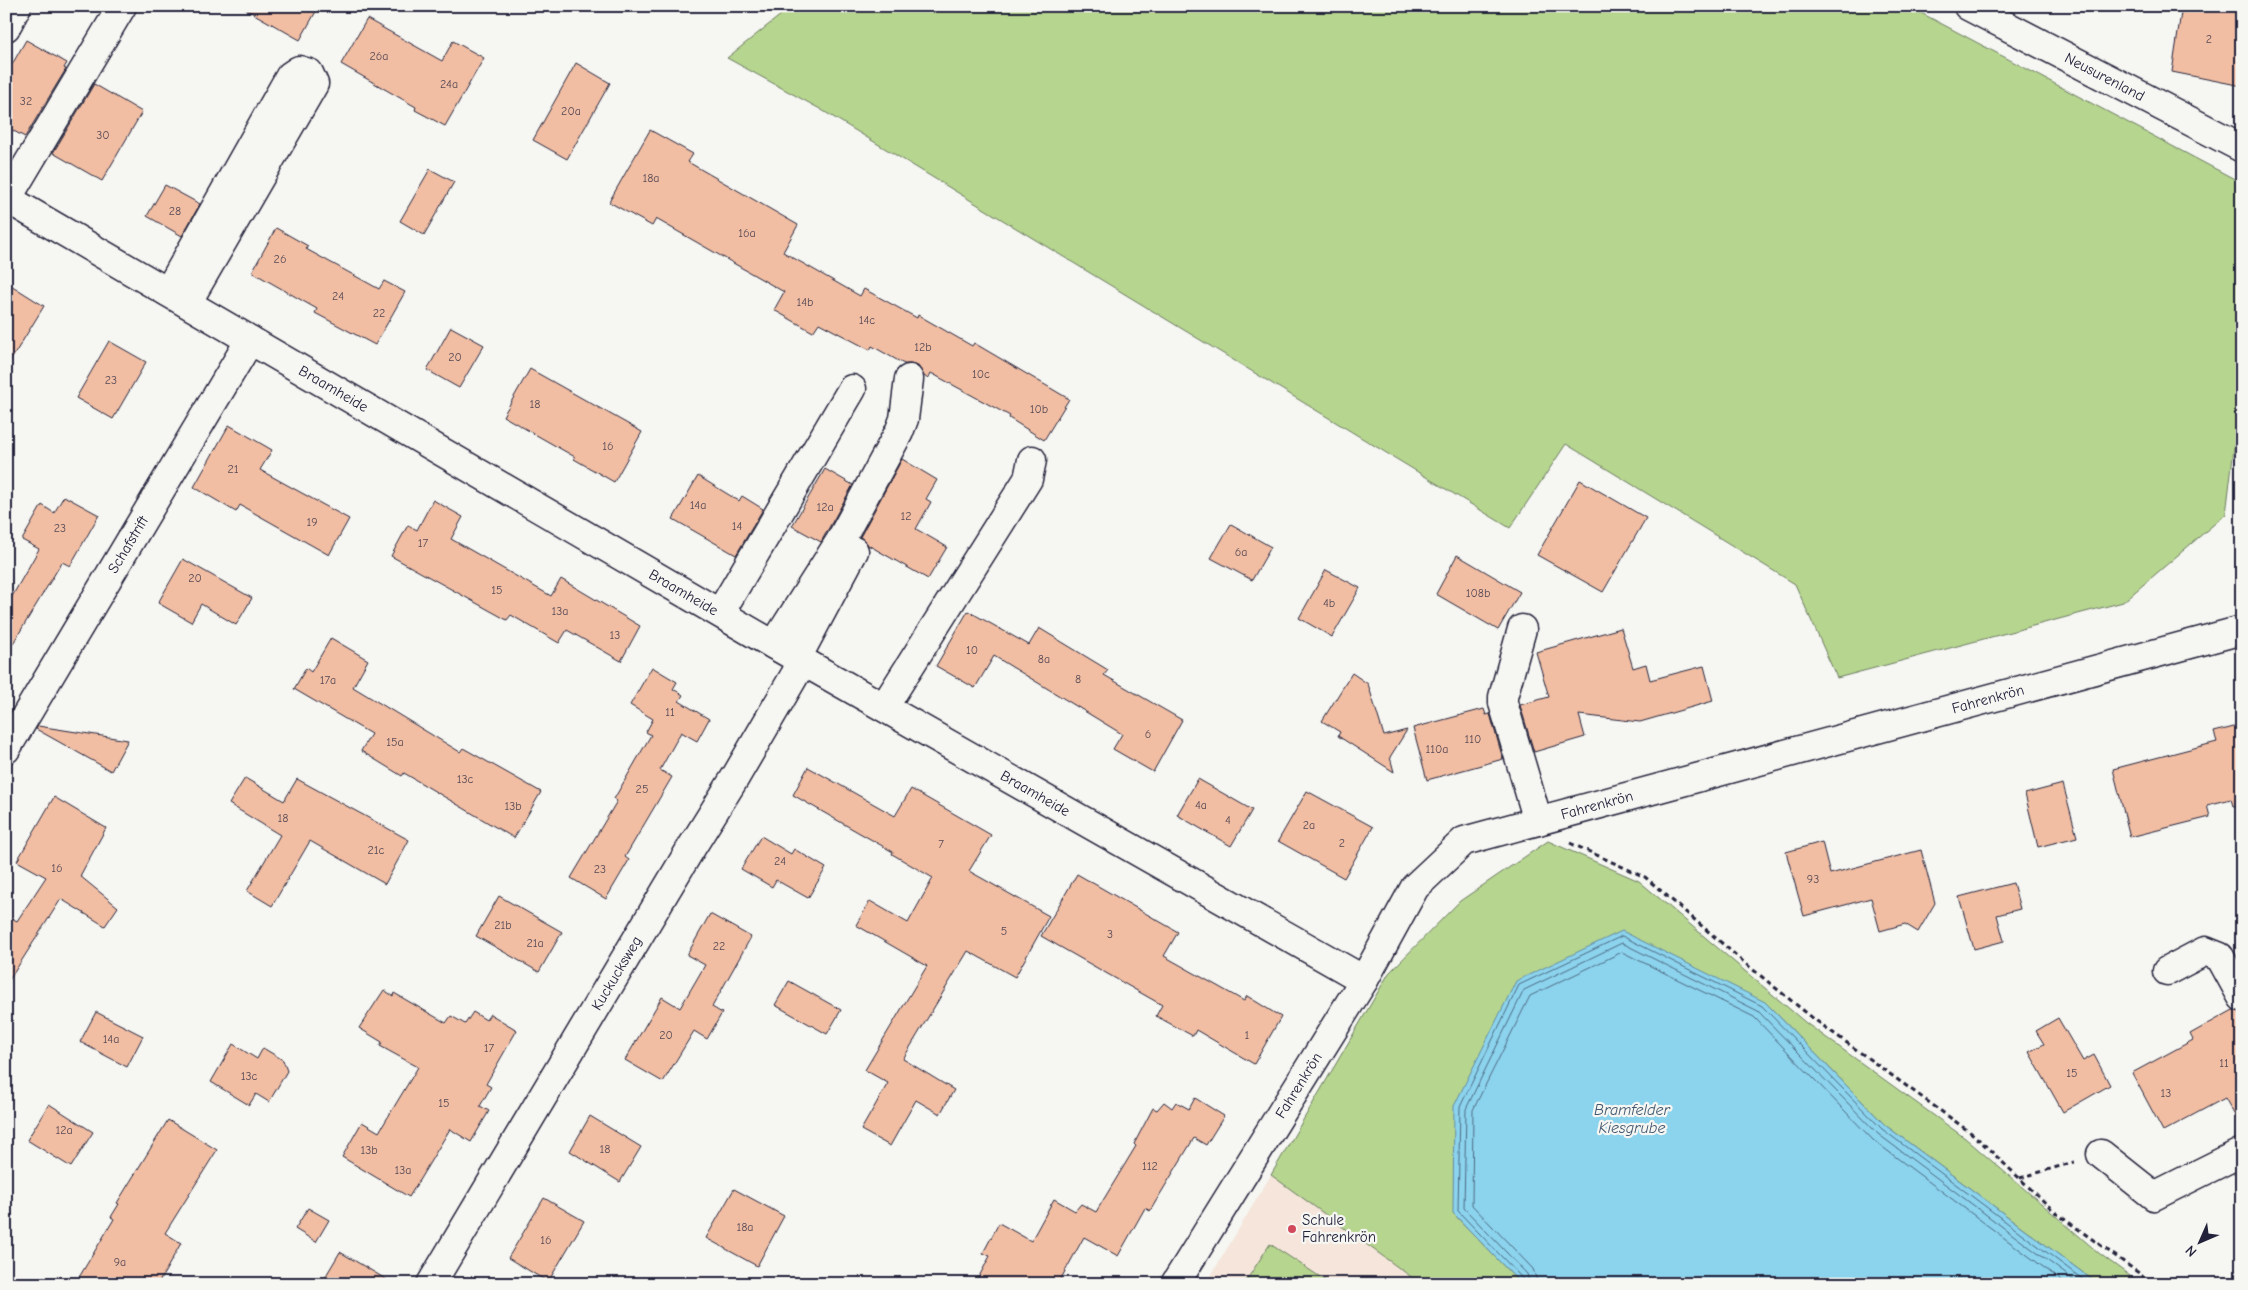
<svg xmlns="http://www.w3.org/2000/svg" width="2248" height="1290" viewBox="0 0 2248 1290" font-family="'Comic Neue',sans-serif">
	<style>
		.built { fill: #f5e5da }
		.green { fill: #b6d58e; stroke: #6c7c64 }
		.water { fill: #8cd3ed; stroke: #628ca6 }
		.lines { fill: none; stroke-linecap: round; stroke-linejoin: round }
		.shore { stroke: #4c6982; stroke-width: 1 }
		.building { fill: #f2bea3; stroke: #22223b }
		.minor-casing { stroke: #22223b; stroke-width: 31 }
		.path { stroke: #22223b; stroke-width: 3; stroke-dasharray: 5 4; stroke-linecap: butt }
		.minor { stroke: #f6f6f2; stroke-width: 28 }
		.poi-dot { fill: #d1495b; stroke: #f6f6f2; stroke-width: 2 }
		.labels { text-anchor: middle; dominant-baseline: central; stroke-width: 4.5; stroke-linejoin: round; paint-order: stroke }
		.number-label { font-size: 12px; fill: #564955 }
		.street-label { font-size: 15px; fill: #22223b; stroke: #f6f6f2 }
		.poi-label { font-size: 15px; fill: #22223b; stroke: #f6f6f2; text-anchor: start }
		.water-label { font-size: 16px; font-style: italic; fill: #425770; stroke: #f6f6f2 }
	</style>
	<rect width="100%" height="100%" fill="#f6f6f2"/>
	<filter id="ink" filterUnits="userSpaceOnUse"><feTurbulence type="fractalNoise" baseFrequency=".02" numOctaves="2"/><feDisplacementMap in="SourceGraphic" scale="10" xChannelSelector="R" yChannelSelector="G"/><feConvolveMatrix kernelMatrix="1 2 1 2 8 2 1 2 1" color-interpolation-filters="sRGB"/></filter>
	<g filter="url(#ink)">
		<path class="built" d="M 1271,1175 L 1421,1284 L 1206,1284 Z"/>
		<g class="green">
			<path d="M 792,6 L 1908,6 L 2242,183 L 2242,382 L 2226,514 L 2123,602 L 1837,678 L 1795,584 L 1566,444 L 1510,528 L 820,109 L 727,58 Z"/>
			<path d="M 1548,841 L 1639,881 L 1806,1023 L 1965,1138 L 2100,1254 L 2141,1284 L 2098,1284 L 1885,1125 L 1765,1002 L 1453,1213 L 1521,1284 L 1421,1284 L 1271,1175 L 1389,973 L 1460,901 Z"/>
			<path d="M 1270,1244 L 1331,1284 L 1244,1284 Z"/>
		</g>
		<path class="water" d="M 1622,931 L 1765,1002 L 1885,1125 L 2098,1284 L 1521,1284 L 1453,1213 L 1454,1106 L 1516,981 Z"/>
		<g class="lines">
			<g class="shore">
				<path d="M 1524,1284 L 1522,1278 L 1458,1211 L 1460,1107 L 1519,985 L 1622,936 L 1762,1006 L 1882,1129 L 2089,1284"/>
				<path d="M 1530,1284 L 1527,1274 L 1464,1208 L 1466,1109 L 1524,990 L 1622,943 L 1758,1011 L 1878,1134 L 2079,1284"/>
				<path d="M 1538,1284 L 1533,1269 L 1472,1205 L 1473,1110 L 1530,996 L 1622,952 L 1754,1017 L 1873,1140 L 2066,1284"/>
			</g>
		</g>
		<g class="building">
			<path d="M 240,6 L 319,6 L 300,40 Z"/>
			<path d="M 2182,6 L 2242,6 L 2242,86 L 2172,72 Z"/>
			<path d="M 367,19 L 442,61 L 453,41 L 484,58 L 445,126 L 415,110 L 416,107 L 341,64 Z"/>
			<path d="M 26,40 L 67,63 L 64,68 L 66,69 L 25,137 L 6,127 L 6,75 Z"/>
			<path d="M 576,63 L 610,83 L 567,159 L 533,140 Z"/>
			<path d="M 94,84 L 142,112 L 102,181 L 53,153 Z"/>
			<path d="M 650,130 L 693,154 L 688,162 L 798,225 L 783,252 L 860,296 L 864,289 L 917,318 L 918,315 L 972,346 L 974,343 L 1069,399 L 1044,440 L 1009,418 L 1010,416 L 931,373 L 928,379 L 924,376 L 918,366 L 910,364 L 904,364 L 872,346 L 870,350 L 819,323 L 813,332 L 774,310 L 784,292 L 656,219 L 652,226 L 609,202 Z"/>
			<path d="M 430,169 L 454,182 L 424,235 L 400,221 Z"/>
			<path d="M 165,185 L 200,204 L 182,236 L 147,216 Z"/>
			<path d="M 276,228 L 308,246 L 306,249 L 379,289 L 384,281 L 405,292 L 375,345 L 315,313 L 317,309 L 252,272 Z"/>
			<path d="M 6,282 L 44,306 L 6,368 Z"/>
			<path d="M 451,327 L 484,345 L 459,388 L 427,370 Z"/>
			<path d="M 109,341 L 146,362 L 113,419 L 76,398 Z"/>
			<path d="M 530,369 L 642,432 L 614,482 L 574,459 L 575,457 L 503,416 Z"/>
			<path d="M 229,425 L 272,450 L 260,470 L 349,519 L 329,555 L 240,505 L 236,512 L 194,487 Z"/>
			<path d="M 902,459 L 937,480 L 926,499 L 931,502 L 916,529 L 947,547 L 928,579 L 868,545 L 860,537 Z"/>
			<path d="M 825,469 L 853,485 L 821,542 L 792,526 Z"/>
			<path d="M 698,476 L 739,501 L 742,496 L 763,509 L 736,555 L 673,519 Z"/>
			<path d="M 1580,480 L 1646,518 L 1603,592 L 1537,555 Z"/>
			<path d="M 64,496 L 99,515 L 70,566 L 62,562 L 6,655 L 6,607 L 39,549 L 22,540 L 42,505 L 54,513 Z"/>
			<path d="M 433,500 L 463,517 L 451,539 L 551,596 L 561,579 L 640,626 L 621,661 L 567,630 L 559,643 L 511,615 L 507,620 L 391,556 L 408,525 L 417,530 Z"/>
			<path d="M 1231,524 L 1271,547 L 1252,580 L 1211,558 Z"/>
			<path d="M 1457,555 L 1520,592 L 1498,630 L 1436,594 Z"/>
			<path d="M 183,559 L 252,598 L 236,625 L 201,604 L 191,622 L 158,603 Z"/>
			<path d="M 1326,570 L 1360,588 L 1332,637 L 1299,618 Z"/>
			<path d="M 968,611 L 1029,645 L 1039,628 L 1108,670 L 1104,675 L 1182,720 L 1153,772 L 1113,749 L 1122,734 L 994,656 L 975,688 L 936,666 Z"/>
			<path d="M 1621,628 L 1633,668 L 1646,664 L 1650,680 L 1704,666 L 1713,701 L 1640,722 L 1579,715 L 1585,737 L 1534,752 L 1520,705 L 1549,697 L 1536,652 Z"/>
			<path d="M 331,638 L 368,660 L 353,687 L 460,752 L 463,748 L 541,792 L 514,838 L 404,773 L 402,776 L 361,751 L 371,734 L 294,689 L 306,668 L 311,672 Z"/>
			<path d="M 652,667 L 677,682 L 673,689 L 683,695 L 679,701 L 709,719 L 697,741 L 681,732 L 660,770 L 672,777 L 625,857 L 629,860 L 606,899 L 571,878 L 617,801 L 614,799 L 651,735 L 646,732 L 653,719 L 630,705 Z"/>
			<path d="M 1352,673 L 1368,684 L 1384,736 L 1407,730 L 1390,757 L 1394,772 L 1338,736 L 1340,732 L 1322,721 Z"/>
			<path d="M 1484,709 L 1486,715 L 1490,714 L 1503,759 L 1427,780 L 1413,728 Z"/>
			<path d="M 2242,725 L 2242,805 L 2233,806 L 2231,799 L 2207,805 L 2210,817 L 2130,837 L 2113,769 L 2217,742 L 2214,732 Z"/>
			<path d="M 38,726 L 128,740 L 111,771 L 36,729 Z"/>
			<path d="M 808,767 L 895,816 L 911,789 L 991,835 L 969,871 L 1049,916 L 1015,977 L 968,951 L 903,1059 L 954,1090 L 940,1114 L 916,1100 L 890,1146 L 861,1130 L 888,1083 L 865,1070 L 927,966 L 856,925 L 870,901 L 908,923 L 933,878 L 892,854 L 893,852 L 793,795 Z"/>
			<path d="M 245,778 L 284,801 L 297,779 L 409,840 L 385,884 L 310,841 L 272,906 L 247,891 L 280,835 L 229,804 Z"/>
			<path d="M 1198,779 L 1252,810 L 1231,846 L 1177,815 Z"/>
			<path d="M 2063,784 L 2077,837 L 2038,847 L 2025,794 Z"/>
			<path d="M 1307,791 L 1373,827 L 1344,878 L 1278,841 Z"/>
			<path d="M 54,797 L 106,828 L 80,876 L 118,907 L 105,926 L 61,899 L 6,985 L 6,915 L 17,921 L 46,877 L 17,861 Z"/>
			<path d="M 761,836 L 791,854 L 794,849 L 826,868 L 808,898 L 776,880 L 772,887 L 741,869 Z"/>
			<path d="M 1822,842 L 1830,874 L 1921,850 L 1935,903 L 1918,932 L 1905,924 L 1880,931 L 1871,898 L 1804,916 L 1786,852 Z"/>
			<path d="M 1077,874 L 1178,932 L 1164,956 L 1244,1001 L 1247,996 L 1281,1017 L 1254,1064 L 1196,1030 L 1193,1036 L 1156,1016 L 1162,1005 L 1041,936 Z"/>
			<path d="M 2013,883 L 2020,909 L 1997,915 L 2004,941 L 1974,949 L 1959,897 Z"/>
			<path d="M 499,896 L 562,932 L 539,972 L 476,936 Z"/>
			<path d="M 710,914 L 751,937 L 712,1007 L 722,1013 L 707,1039 L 694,1031 L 663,1082 L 625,1060 L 662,997 L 680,1008 L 705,965 L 687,955 Z"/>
			<path d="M 789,981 L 841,1010 L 827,1034 L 775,1005 Z"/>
			<path d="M 384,990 L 393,996 L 394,993 L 446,1023 L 451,1016 L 465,1024 L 473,1012 L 486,1020 L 490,1014 L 517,1030 L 486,1084 L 491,1087 L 480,1106 L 489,1111 L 471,1142 L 450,1129 L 409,1197 L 342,1157 L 362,1122 L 379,1132 L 418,1067 L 380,1046 L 382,1042 L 359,1028 Z"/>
			<path d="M 2233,1010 L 2242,1013 L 2242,1128 L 2225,1098 L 2163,1131 L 2132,1073 L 2193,1040 L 2190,1034 Z"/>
			<path d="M 96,1012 L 143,1036 L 127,1067 L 80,1042 Z"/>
			<path d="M 2058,1018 L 2083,1061 L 2094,1055 L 2110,1085 L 2063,1112 L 2029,1052 L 2044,1044 L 2036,1031 Z"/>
			<path d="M 233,1044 L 257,1059 L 263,1048 L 283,1060 L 287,1071 L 269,1102 L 256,1094 L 249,1105 L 211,1082 Z"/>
			<path d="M 1195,1098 L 1224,1116 L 1206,1145 L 1194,1138 L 1150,1211 L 1145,1208 L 1118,1256 L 1084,1237 L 1058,1284 L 975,1284 L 990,1256 L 983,1253 L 999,1223 L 1031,1241 L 1054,1199 L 1075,1211 L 1081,1204 L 1096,1212 L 1136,1146 L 1134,1144 L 1153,1108 L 1157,1110 L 1164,1102 L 1172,1108 L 1176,1102 L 1189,1109 Z"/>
			<path d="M 49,1104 L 93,1132 L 71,1167 L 27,1140 Z"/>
			<path d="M 590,1116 L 641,1147 L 620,1182 L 570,1151 Z"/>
			<path d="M 168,1120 L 217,1150 L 165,1233 L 181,1243 L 166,1270 L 158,1284 L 75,1284 L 114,1219 L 111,1217 L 119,1204 L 117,1203 Z"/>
			<path d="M 734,1189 L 784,1216 L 757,1266 L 706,1238 Z"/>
			<path d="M 544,1198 L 584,1221 L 548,1282 L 508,1258 Z"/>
			<path d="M 308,1208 L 329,1220 L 316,1242 L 295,1229 Z"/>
			<path d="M 340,1252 L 394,1284 L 321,1284 Z"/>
		</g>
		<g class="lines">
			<defs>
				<g id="minor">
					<path id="s1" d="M 1968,6 L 2242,148"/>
					<path d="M 6,27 L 17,6"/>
					<path id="s2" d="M 6,198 L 774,645 L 1364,980"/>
					<path d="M 7,199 L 122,6"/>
					<path d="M 168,292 L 290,76 L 299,70 L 309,73 L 314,84 L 187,303"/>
					<path d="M 720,613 L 852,389"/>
					<path d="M 1522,629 L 1503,697 L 1503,703 L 1538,821"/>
					<path d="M 774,645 L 840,541 L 899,432 L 904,419 L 909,379"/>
					<path d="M 797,658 L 854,551"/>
					<path d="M 884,707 L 1028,479 L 1032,460"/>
					<path id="s3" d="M 6,749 L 250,340"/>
					<path d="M 2167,971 L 2205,951 L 2220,957 L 2242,997"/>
					<path d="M 2101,1154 L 2154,1196 L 2242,1152"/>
					<path id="s4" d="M 431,1284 L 690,850 L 736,776 L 803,661"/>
					<path id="s5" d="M 1175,1284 L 1364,980 L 1415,887 L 1464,841 L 2242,630"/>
				</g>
			</defs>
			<use href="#minor" class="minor-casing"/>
			<g class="path">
				<path d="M 1570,843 L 1645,877 L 1746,964 L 1814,1019 L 1974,1135 L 2056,1213 L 2154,1284"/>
				<path d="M 2020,1178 L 2074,1162"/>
			</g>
			<use href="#minor" class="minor"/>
		</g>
	</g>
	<circle class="poi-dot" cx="1292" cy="1229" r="5"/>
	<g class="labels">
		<g class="number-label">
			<text x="2209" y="39">2</text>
			<text x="379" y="56">26a</text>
			<text x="449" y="84">24a</text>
			<text x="26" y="101">32</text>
			<text x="571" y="111">20a</text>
			<text x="103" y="135">30</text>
			<text x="651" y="178">18a</text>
			<text x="175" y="211">28</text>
			<text x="747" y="233">16a</text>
			<text x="280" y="259">26</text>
			<text x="338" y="296">24</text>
			<text x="805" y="302">14b</text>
			<text x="379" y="313">22</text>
			<text x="867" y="320">14c</text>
			<text x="923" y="347">12b</text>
			<text x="455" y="357">20</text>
			<text x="981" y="374">10c</text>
			<text x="111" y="380">23</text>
			<text x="535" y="404">18</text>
			<text x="1039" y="409">10b</text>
			<text x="608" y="446">16</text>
			<text x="233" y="469">21</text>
			<text x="698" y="505">14a</text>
			<text x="825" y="507">12a</text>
			<text x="906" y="516">12</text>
			<text x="312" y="522">19</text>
			<text x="737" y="526">14</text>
			<text x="60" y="528">23</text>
			<text x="423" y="543">17</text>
			<text x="1241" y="552">6a</text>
			<text x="195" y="578">20</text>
			<text x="497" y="590">15</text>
			<text x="1478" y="593">108b</text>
			<text x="1329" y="603">4b</text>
			<text x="560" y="611">13a</text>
			<text x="615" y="635">13</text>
			<text x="972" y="650">10</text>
			<text x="1044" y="659">8a</text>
			<text x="1078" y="679">8</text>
			<text x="328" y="680">17a</text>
			<text x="670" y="712">11</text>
			<text x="1148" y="734">6</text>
			<text x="1473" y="739">110</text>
			<text x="395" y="742">15a</text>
			<text x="1437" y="749">110a</text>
			<text x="465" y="779">13c</text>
			<text x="642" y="789">25</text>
			<text x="1201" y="805">4a</text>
			<text x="513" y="806">13b</text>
			<text x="283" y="818">18</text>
			<text x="1228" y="820">4</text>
			<text x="1309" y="825">2a</text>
			<text x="1342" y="843">2</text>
			<text x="941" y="844">7</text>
			<text x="376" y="850">21c</text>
			<text x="780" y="861">24</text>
			<text x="57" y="868">16</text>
			<text x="600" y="869">23</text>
			<text x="1813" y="879">93</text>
			<text x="503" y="925">21b</text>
			<text x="1004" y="931">5</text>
			<text x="1110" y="934">3</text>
			<text x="535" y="943">21a</text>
			<text x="719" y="946">22</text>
			<text x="666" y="1035">20</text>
			<text x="1247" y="1035">1</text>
			<text x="111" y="1039">14a</text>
			<text x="489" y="1048">17</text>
			<text x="2224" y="1063">11</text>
			<text x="2072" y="1073">15</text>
			<text x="249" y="1076">13c</text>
			<text x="2166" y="1093">13</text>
			<text x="444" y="1103">15</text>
			<text x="64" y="1130">12a</text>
			<text x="605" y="1149">18</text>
			<text x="369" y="1150">13b</text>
			<text x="1150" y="1166">112</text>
			<text x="403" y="1170">13a</text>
			<text x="745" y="1227">18a</text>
			<text x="546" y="1240">16</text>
			<text x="120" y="1262">9a</text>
		</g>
		<g class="street-label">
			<text stroke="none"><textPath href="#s1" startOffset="154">Neusurenland</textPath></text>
			<text stroke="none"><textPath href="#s2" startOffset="379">Braamheide</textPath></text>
			<text stroke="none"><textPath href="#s3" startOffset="238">Schafstrift</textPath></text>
			<text stroke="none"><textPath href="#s2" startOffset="784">Braamheide</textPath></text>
			<text stroke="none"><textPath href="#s5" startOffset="1074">Fahrenkrön</textPath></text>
			<text stroke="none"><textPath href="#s2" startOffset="1189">Braamheide</textPath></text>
			<text stroke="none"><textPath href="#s5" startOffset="669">Fahrenkrön</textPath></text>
			<text stroke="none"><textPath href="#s4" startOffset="362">Kuckucksweg</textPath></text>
			<text stroke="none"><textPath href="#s5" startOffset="234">Fahrenkrön</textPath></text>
		</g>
		<g class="poi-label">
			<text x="1302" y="1220">Schule<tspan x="1302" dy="17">Fahrenkrön</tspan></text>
		</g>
		<g class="water-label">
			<text x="1632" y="1110">Bramfelder<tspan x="1632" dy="18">Kiesgrube</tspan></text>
		</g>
	</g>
	<rect width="2248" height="1290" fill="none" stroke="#f6f6f2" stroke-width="25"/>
	<rect x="12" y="12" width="2223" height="1265" fill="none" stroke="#22223b" stroke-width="2" filter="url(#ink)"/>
	<g transform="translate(2200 1242) rotate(225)" stroke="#f6f6f2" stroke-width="4" paint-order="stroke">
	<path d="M0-4L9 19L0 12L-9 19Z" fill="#22223b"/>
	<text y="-8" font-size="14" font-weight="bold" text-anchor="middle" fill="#22223b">N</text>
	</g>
</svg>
